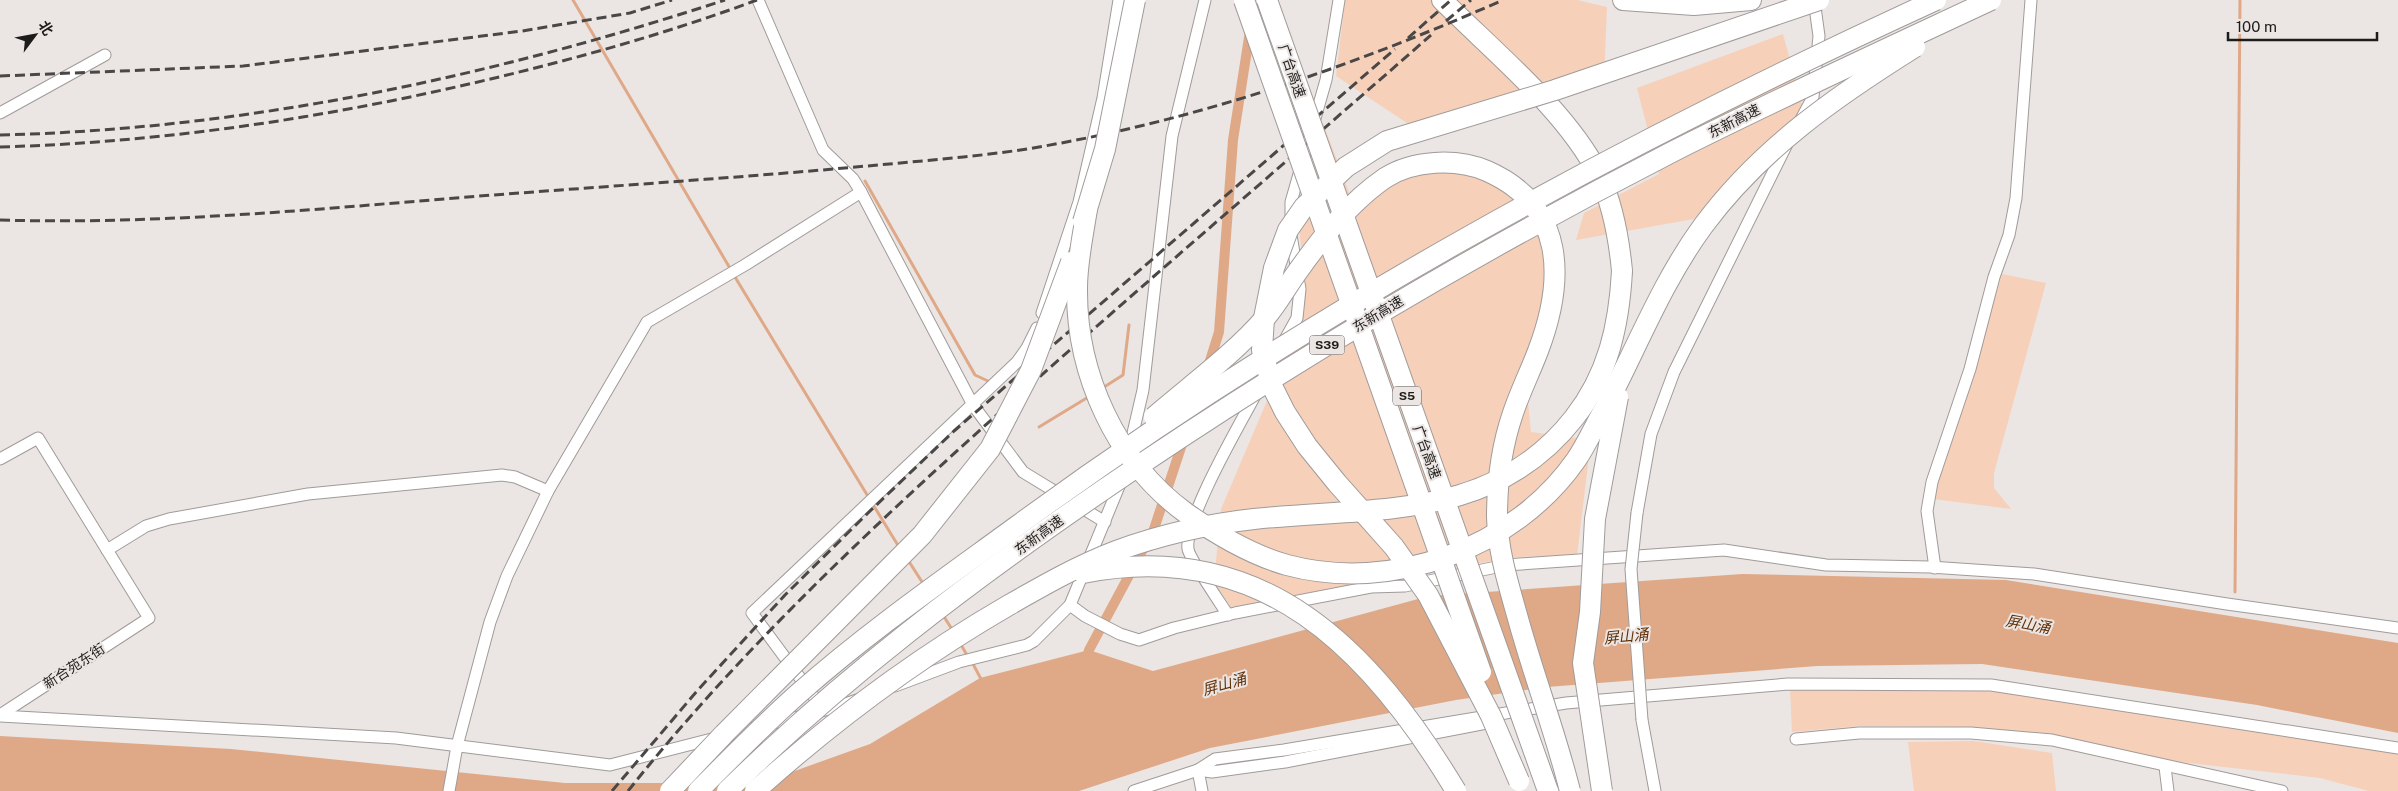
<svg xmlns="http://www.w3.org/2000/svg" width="2398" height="791" viewBox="0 0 2398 791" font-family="'Public Sans','Noto Sans SC',sans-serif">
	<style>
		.green { fill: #f6d0b9 }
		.water { fill: #dfa988 }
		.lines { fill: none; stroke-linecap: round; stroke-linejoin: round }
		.stream { stroke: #dfa988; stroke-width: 3 }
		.canal { stroke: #dfa988; stroke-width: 10 }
		.street-casing { stroke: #a09b99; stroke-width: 13 }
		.highway-casing { stroke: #a09b99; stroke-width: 22 }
		.street { stroke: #fff; stroke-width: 11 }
		.highway { stroke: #fff; stroke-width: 20 }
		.rail { stroke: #4a4746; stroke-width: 3; stroke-dasharray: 10 5; stroke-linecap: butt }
		.street-bridge-casing { stroke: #a09b99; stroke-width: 13; stroke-linecap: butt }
		.highway-bridge-casing { stroke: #a09b99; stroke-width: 22; stroke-linecap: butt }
		.street-bridge { stroke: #fff; stroke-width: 11 }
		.highway-bridge { stroke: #fff; stroke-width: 20 }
		.labels { text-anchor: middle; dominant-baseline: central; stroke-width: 4; stroke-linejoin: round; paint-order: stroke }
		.shield { fill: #ebe6e3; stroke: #5c5957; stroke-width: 1 }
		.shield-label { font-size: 12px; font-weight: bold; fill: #1e1c1b }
		.street-label { font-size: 14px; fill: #1e1c1b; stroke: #ebe6e3 }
		.water-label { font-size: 15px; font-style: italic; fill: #612f08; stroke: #ebe6e3 }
	</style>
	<rect width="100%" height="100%" fill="#ebe6e3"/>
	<g class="green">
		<path d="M 1345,0 L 1577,0 L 1607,7 L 1604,80 L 1413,127 L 1336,76 Z"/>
		<path d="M 1783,34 L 1803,108 L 1694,219 L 1576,240 L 1584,213 L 1659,174 L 1637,88 Z"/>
		<path d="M 1323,123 L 1350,195 L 1431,169 L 1486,176 L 1515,195 L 1546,247 L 1547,303 L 1524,362 L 1531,432 L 1591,440 L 1577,555 L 1515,557 L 1395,577 L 1231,607 L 1214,582 L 1221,509 L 1303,316 L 1306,286 L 1299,229 Z"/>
		<path d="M 2002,274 L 2046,283 L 1994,473 L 1994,488 L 2011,509 L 1933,499 Z"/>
		<path d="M 1790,689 L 1960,690 L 2006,692 L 2398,753 L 2398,791 L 2369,791 L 2320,778 L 2171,761 L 2055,735 L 1970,727 L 1860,726 L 1792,732 Z"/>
		<path d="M 1974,741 L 2052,753 L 2056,791 L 1914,791 L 1908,742 Z"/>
	</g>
	<path class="water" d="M 1742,574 L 2006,580 L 2398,643 L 2398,733 L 2257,705 L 1982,664 L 1817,666 L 1547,687 L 1456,700 L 1210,748 L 1079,791 L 0,791 L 0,736 L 231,749 L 565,783 L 761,783 L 870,744 L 980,678 L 1089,650 L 1153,671 L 1429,596 Z"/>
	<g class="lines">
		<g class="stream">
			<path d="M 573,0 L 738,282 L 869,498"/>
			<path d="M 865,181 L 975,375 L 988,381"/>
			<path d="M 1101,389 L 1123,375 L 1129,325"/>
			<path d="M 1039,427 L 1090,396"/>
			<path d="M 872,503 L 899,547"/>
			<path d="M 908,560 L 924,585"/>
			<path d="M 2235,592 L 2240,0"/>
			<path d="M 943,615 L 953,631"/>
			<path d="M 960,643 L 968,657"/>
			<path d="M 972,662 L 982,681"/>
		</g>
		<g class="canal">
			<path d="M 1208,367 L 1219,332 L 1233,140 L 1250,31"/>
			<path d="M 1086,662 L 1089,650 L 1154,529 L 1195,405"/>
		</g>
		<defs>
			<g id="street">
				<path d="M 758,0 L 823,150 L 853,179 L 861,192 L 973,405 L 1023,472 L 1105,522"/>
				<path d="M 0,113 L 105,55"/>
				<path d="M 1800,121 L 1813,97 L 1819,36 L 1814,0"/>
				<path d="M 1042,313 L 1079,202 L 1103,98 L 1119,0"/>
				<path d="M 1282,345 L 1297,318 L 1300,289 L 1291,235 L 1291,202 L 1326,80 L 1339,0"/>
				<path d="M 1130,446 L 1143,390 L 1172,136 L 1205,0"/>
				<path d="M 0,459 L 38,438 L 149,618 L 0,715"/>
				<path d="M 1637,513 L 1651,434 L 1674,372 L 1787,144"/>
				<path d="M 107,550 L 146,526 L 169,519 L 308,494 L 502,475 L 515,477 L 548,491"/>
				<path d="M 1935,568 L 1927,511 L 1932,482 L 1970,369 L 1994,277 L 2009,235 L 2016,198 L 2031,0"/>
				<path d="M 1070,605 L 1085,616 L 1120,634 L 1139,640 L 1174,628 L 1235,613 L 1371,587 L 1405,586 L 1506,565 L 1724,550 L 1826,565 L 1930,567 L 2034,574 L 2227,604 L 2398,628"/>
				<path d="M 1228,615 C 1221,604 1189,558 1188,549 C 1184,519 1241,422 1257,392"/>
				<path d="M 895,686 L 959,662 L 1027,645 L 1034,641 L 1070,605 L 1122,479"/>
				<path d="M 823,709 L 752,613 L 1017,362 L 1027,348 L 1037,328"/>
				<path d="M 0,716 L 396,738 L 610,765 L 837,707 L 857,700"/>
				<path d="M 1642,720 L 1655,791"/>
				<path d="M 1796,739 L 1859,733 L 1971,733 L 2052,740 L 2282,791"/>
				<path d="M 2165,767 L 2168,791"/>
				<path d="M 1198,770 L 1212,772 L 1285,762 L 1497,721"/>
				<path d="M 1198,770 L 1202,791"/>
				<path d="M 449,791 L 457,746 L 490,622 L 507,576 L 548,491 L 647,322 L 745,265 L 861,192"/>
				<path d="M 1134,791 L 1198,770 L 1215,759 L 1284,750 L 1566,703 L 1788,684 L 1991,685 L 2398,748"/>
			</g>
			<g id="highway">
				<path d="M 1442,0 C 1494,52 1566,110 1599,175 C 1613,205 1619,239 1622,271"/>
				<path d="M 1623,0 L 1694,5 L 1751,0"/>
			</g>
		</defs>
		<use href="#street" class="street-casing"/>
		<use href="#highway" class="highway-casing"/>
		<use href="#street" class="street"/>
		<use href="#highway" class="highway"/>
		<g class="rail">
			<path d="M 1446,21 L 1471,0"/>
			<path d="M 1408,38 L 1451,0"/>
			<path d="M 0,76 L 243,66 L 522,31 L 630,13 L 672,0"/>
			<path d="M 0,135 C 248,129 490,77 725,0"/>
			<path d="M 0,147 C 171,142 338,116 503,76 C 589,55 674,31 757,0"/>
			<path d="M 0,220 C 169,225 338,207 506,194 C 626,185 747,177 867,166 C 920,161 974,157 1027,149 C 1192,122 1351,67 1503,0"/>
			<path d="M 612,791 L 697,691 L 785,595 L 868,513 L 954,431 L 1395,49"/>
			<path d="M 628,791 C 741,649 875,524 1009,404 C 1149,279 1291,158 1431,35"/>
		</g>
		<defs>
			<path id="street-bridge" d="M 1637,513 L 1631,569 L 1642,720"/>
			<g id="highway-bridge">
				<path d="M 1244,0 L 1481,672"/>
				<path d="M 1267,0 L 1548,791"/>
				<path d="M 1087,209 C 1083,235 1077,262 1077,288 C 1076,374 1116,462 1186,513 C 1216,534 1251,555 1287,565 C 1391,593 1514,549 1576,460 C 1587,444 1595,425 1605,408 C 1637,347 1662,282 1703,226 C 1760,149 1835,97 1915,47"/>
				<path d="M 1083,222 L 1105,149 L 1135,0"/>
				<path d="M 1154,417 C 1191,385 1234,354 1266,317 C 1278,303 1287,286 1298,271 C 1322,237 1350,202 1385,178 C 1413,160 1456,158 1487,171 C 1566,206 1565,280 1538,351 C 1530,372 1520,392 1513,413 C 1502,445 1497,483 1497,517 C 1498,551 1508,583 1517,615 C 1533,674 1555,731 1570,791"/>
				<path d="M 1083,573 C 1262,537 1371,649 1456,791"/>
				<path d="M 1519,781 L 1491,716 L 1428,595 L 1394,547 L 1337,483 L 1307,446 L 1285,412 L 1272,386 L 1262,350 L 1264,318 L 1274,268 L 1288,230 L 1304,207 L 1346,167 L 1387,141 L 1555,90 L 1819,0"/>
				<path d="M 670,791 L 724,734 L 922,535 L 990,449 L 1031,370 L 1071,262"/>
				<path d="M 698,791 C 731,758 764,724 799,693 C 868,632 943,580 1017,526 C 1302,317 1615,147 1936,0"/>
				<path d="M 727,791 C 841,679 970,581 1103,490 C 1285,365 1475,253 1672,152 C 1777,99 1884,50 1991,0"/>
				<path d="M 755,791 C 833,721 919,657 1009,605 C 1044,585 1079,565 1116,551 C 1160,535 1208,524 1254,519 C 1371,506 1492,523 1574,418 C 1608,375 1619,326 1622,271"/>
				<path d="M 1602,791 L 1583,663 L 1590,612 L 1595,519 L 1618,397"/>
			</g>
		</defs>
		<use href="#street-bridge" class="street-bridge-casing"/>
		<use href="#highway-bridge" class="highway-bridge-casing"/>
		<use href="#street-bridge" class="street-bridge"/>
		<use href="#highway-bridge" class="highway-bridge"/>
	</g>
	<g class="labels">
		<g class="shield">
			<rect x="1309.5" y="335.5" width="35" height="19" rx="4"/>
			<rect x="1393" y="386.5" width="28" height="19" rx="4"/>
		</g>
		<g class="shield-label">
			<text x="1327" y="345">S39</text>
			<text x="1407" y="396">S5</text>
		</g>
		<g class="street-label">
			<text transform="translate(1292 71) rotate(71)">广台高速</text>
			<text transform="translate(1734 121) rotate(-27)">东新高速</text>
			<text transform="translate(1378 314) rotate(-31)">东新高速</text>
			<text transform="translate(1427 452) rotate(70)">广台高速</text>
			<text transform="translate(1039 535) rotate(-36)">东新高速</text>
			<text transform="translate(74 666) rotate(-33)">新合苑东街</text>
		</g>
		<g class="water-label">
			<text transform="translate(2028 624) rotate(10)">屏山涌</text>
			<text transform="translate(1626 636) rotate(-6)">屏山涌</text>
			<text transform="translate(1224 684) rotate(-16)">屏山涌</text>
		</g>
	</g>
	<g transform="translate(35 35) rotate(58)" stroke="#ebe6e3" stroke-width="4" paint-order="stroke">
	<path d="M0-4L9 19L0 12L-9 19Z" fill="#1e1c1b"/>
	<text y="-8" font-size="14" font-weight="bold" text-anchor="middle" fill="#1e1c1b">北</text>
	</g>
	<path d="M2228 32v8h149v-8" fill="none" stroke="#1e1c1b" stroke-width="2.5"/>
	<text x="2236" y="32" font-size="15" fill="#1e1c1b" stroke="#ebe6e3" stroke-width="4" paint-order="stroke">100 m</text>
</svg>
